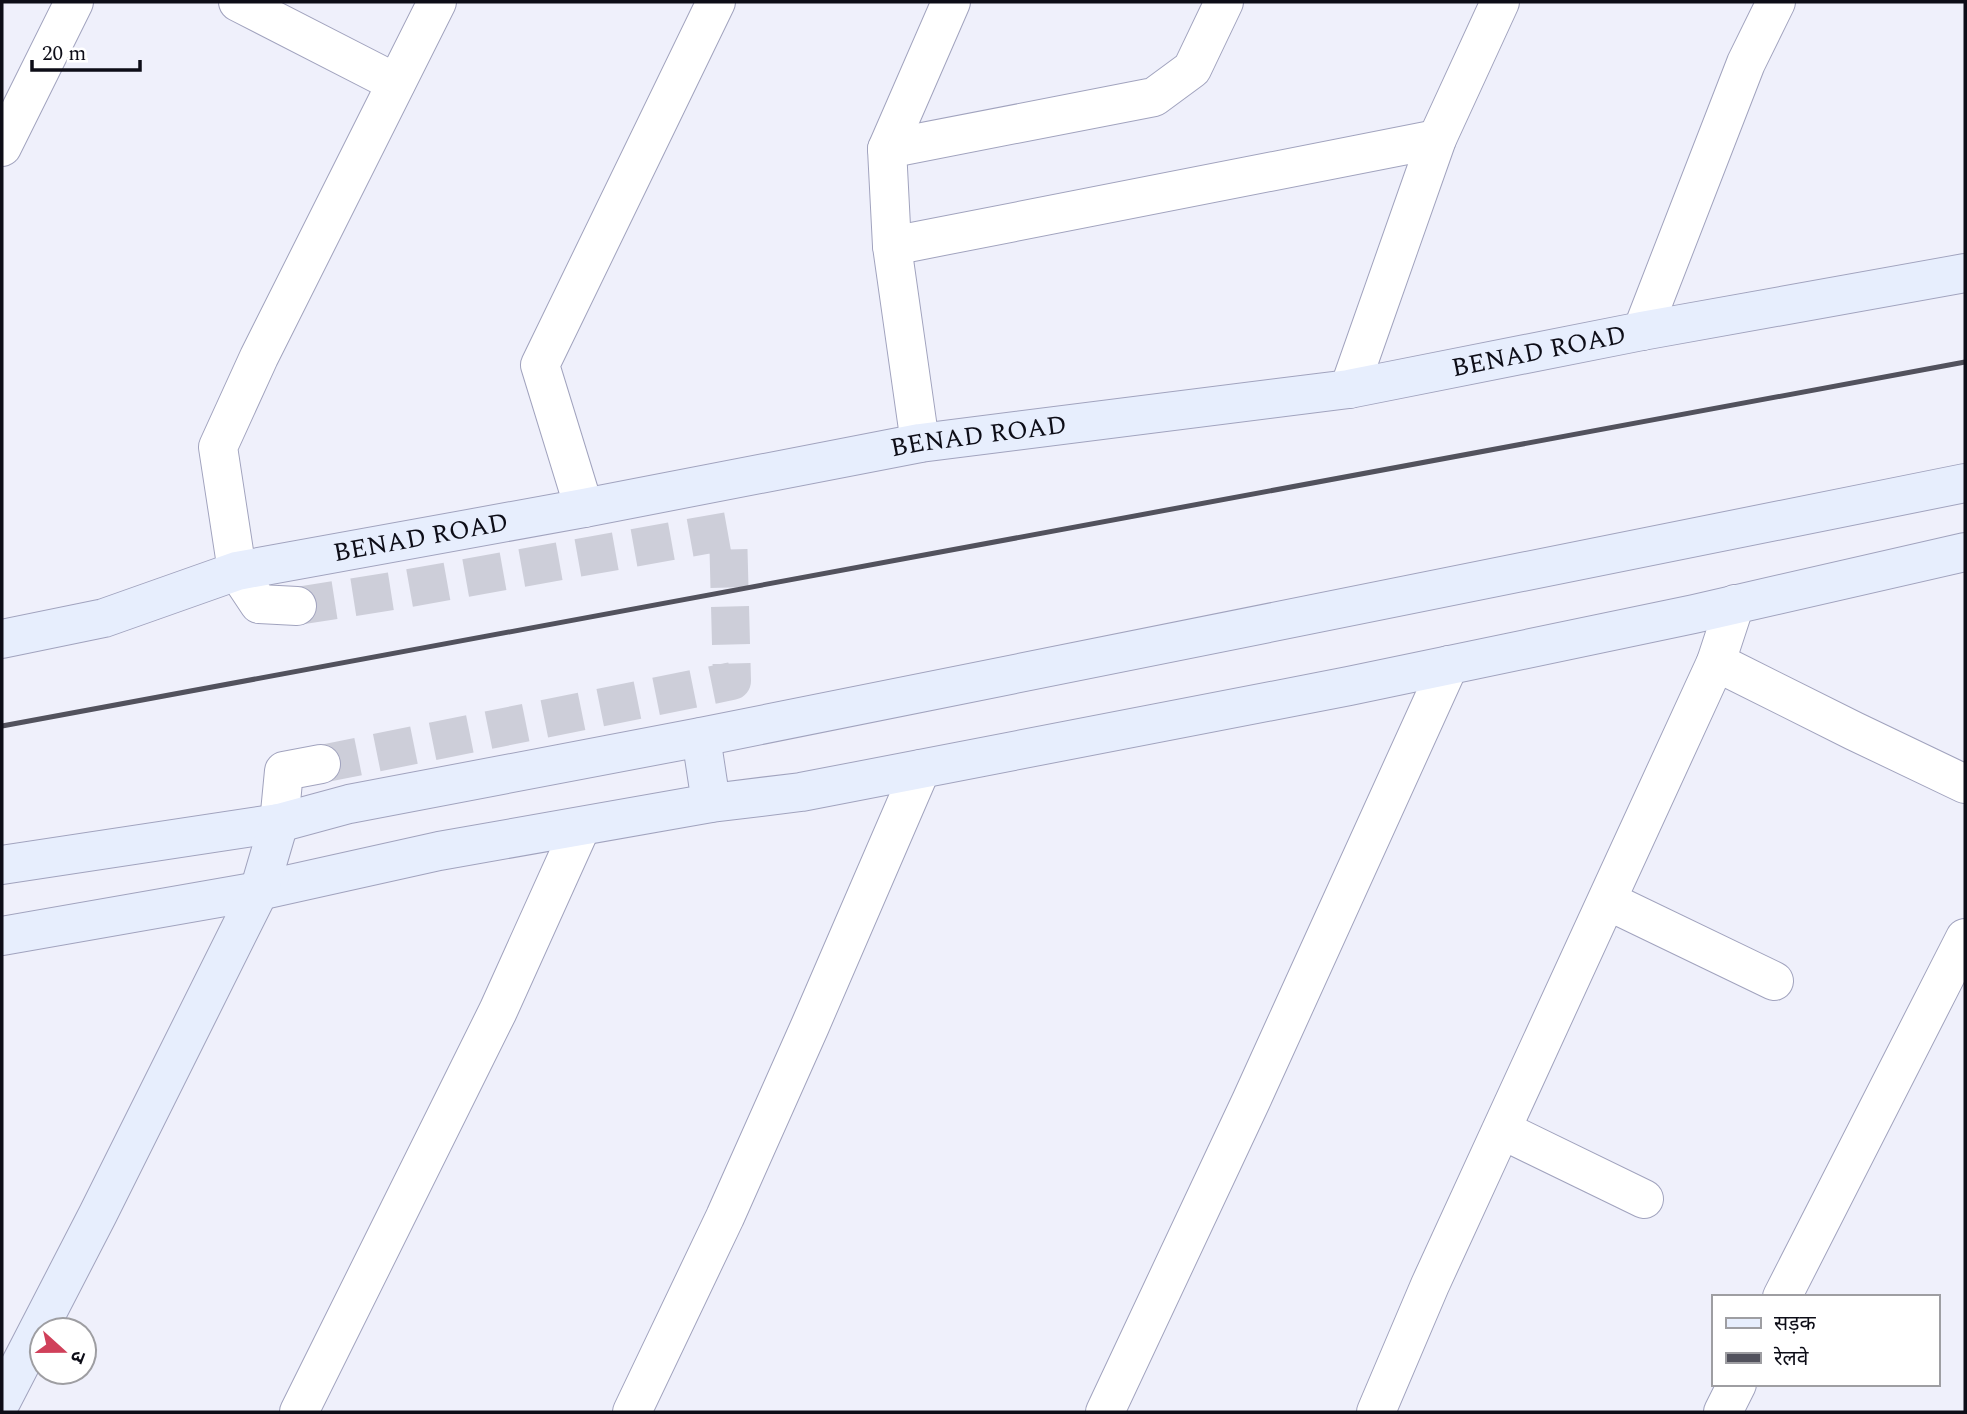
<svg xmlns="http://www.w3.org/2000/svg" width="1967" height="1414" viewBox="0 0 1967 1414" font-family="Spectral,'Noto Sans Devanagari',serif">
	<style>
		.lines { fill: none; stroke-linecap: round; stroke-linejoin: round }
		.street-tunnel { stroke: #cdced9; stroke-width: 38; stroke-dasharray: 38 19; stroke-linecap: butt }
		.street-casing { stroke: #a1a3be; stroke-width: 40 }
		.secondary-casing { stroke: #a1a3be; stroke-width: 40 }
		.street { stroke: #fff; stroke-width: 38 }
		.secondary { stroke: #e7eefd; stroke-width: 38 }
		.rail { stroke: #52525d; stroke-width: 5 }
		.labels { text-anchor: middle; dominant-baseline: central; stroke-width: 7; stroke-linejoin: round; paint-order: stroke }
		.street-label { font-size: 26px; fill: #0d0d17; stroke: #fff }
	</style>
	<rect width="100%" height="100%" fill="#eff0fb"/>
	<g class="lines">
		<path class="street-tunnel" d="M 297,606 L 393,591 L 728,531 L 732,681 L 321,764"/>
		<defs>
			<g id="street">
				<path d="M 238,2 L 396,83"/>
				<path d="M 2,147 L 74,2"/>
				<path d="M 887,149 L 1154,97 L 1192,69 L 1224,2"/>
				<path d="M 892,246 L 1437,139"/>
				<path d="M 1642,331 L 1746,63 L 1776,2"/>
				<path d="M 1349,389 L 1437,139 L 1500,2"/>
				<path d="M 920,443 L 892,246 L 887,149 L 951,2"/>
				<path d="M 584,508 L 540,365 L 716,2"/>
				<path d="M 297,606 L 259,604 L 237,571 L 218,447 L 259,357 L 437,2"/>
				<path d="M 1716,662 L 1854,731 L 1965,784"/>
				<path d="M 279,823 L 284,771 L 321,764"/>
				<path d="M 1608,901 L 1774,981"/>
				<path d="M 1502,1130 L 1644,1199"/>
				<path d="M 1782,1297 L 1965,938"/>
				<path d="M 299,1412 L 498,1011 L 581,827"/>
				<path d="M 632,1412 L 725,1217 L 810,1026 L 921,769"/>
				<path d="M 1105,1412 L 1251,1101 L 1449,665"/>
				<path d="M 1376,1412 L 1430,1285 L 1716,662 L 1735,604"/>
				<path d="M 1723,1412 L 1737,1384"/>
			</g>
			<g id="secondary">
				<path id="s1" d="M 2,639 L 104,618 L 237,571 L 584,508 L 920,443 L 1349,389 L 1642,331 L 1965,273"/>
				<path d="M 701,737 L 711,803"/>
				<path d="M 2,865 L 279,823 L 349,804 L 701,737 L 1965,483"/>
				<path d="M 2,936 L 259,891 L 439,851 L 711,803 L 801,792 L 1349,686 L 1694,614 L 1965,552"/>
				<path d="M 2,1400 L 98,1214 L 259,891 L 279,823"/>
			</g>
		</defs>
		<use href="#street" class="street-casing"/>
		<use href="#secondary" class="secondary-casing"/>
		<use href="#street" class="street"/>
		<use href="#secondary" class="secondary"/>
		<path class="rail" d="M 2,726 L 1965,362"/>
	</g>
	<g class="labels">
		<g class="street-label">
			<text stroke="none"><textPath href="#s1" startOffset="1566">BENAD ROAD</textPath></text>
			<text stroke="none"><textPath href="#s1" startOffset="999">BENAD ROAD</textPath></text>
			<text stroke="none"><textPath href="#s1" startOffset="432">BENAD ROAD</textPath></text>
		</g>
	</g>
	<rect width="1967" height="1414" fill="none" stroke="#0d0d17" stroke-width="7"/>
	<rect x="1712" y="1295" width="228" height="91" fill="#ffffff" stroke="#9e9ea2" stroke-width="2"/>
	<rect x="1726" y="1318" width="35" height="10" fill="#e7eefd" stroke="#9e9ea2" stroke-width="2"/>
	<text x="1774" y="1330" font-size="21" fill="#0d0d17">सड़क</text>
	<rect x="1726" y="1353" width="35" height="10" fill="#52525d" stroke="#9e9ea2" stroke-width="2"/>
	<text x="1774" y="1365" font-size="21" fill="#0d0d17">रेलवे</text>
	<g transform="translate(63 1351) rotate(111)"><circle r="33" fill="#ffffff" stroke="#9e9ea2" stroke-width="2"/>
	<path d="M0-5L12 26L0 18L-12 26Z" fill="#d0405a"/>
	<text y="-10" font-size="19" font-weight="bold" text-anchor="middle" fill="#0d0d17">उ</text>
	</g>
	<path d="M32 60v10h108v-10" fill="none" stroke="#0d0d17" stroke-width="3.5"/>
	<text x="42" y="60" font-size="21" fill="#0d0d17" stroke="#ffffff" stroke-width="5" paint-order="stroke">20 m</text>
</svg>
